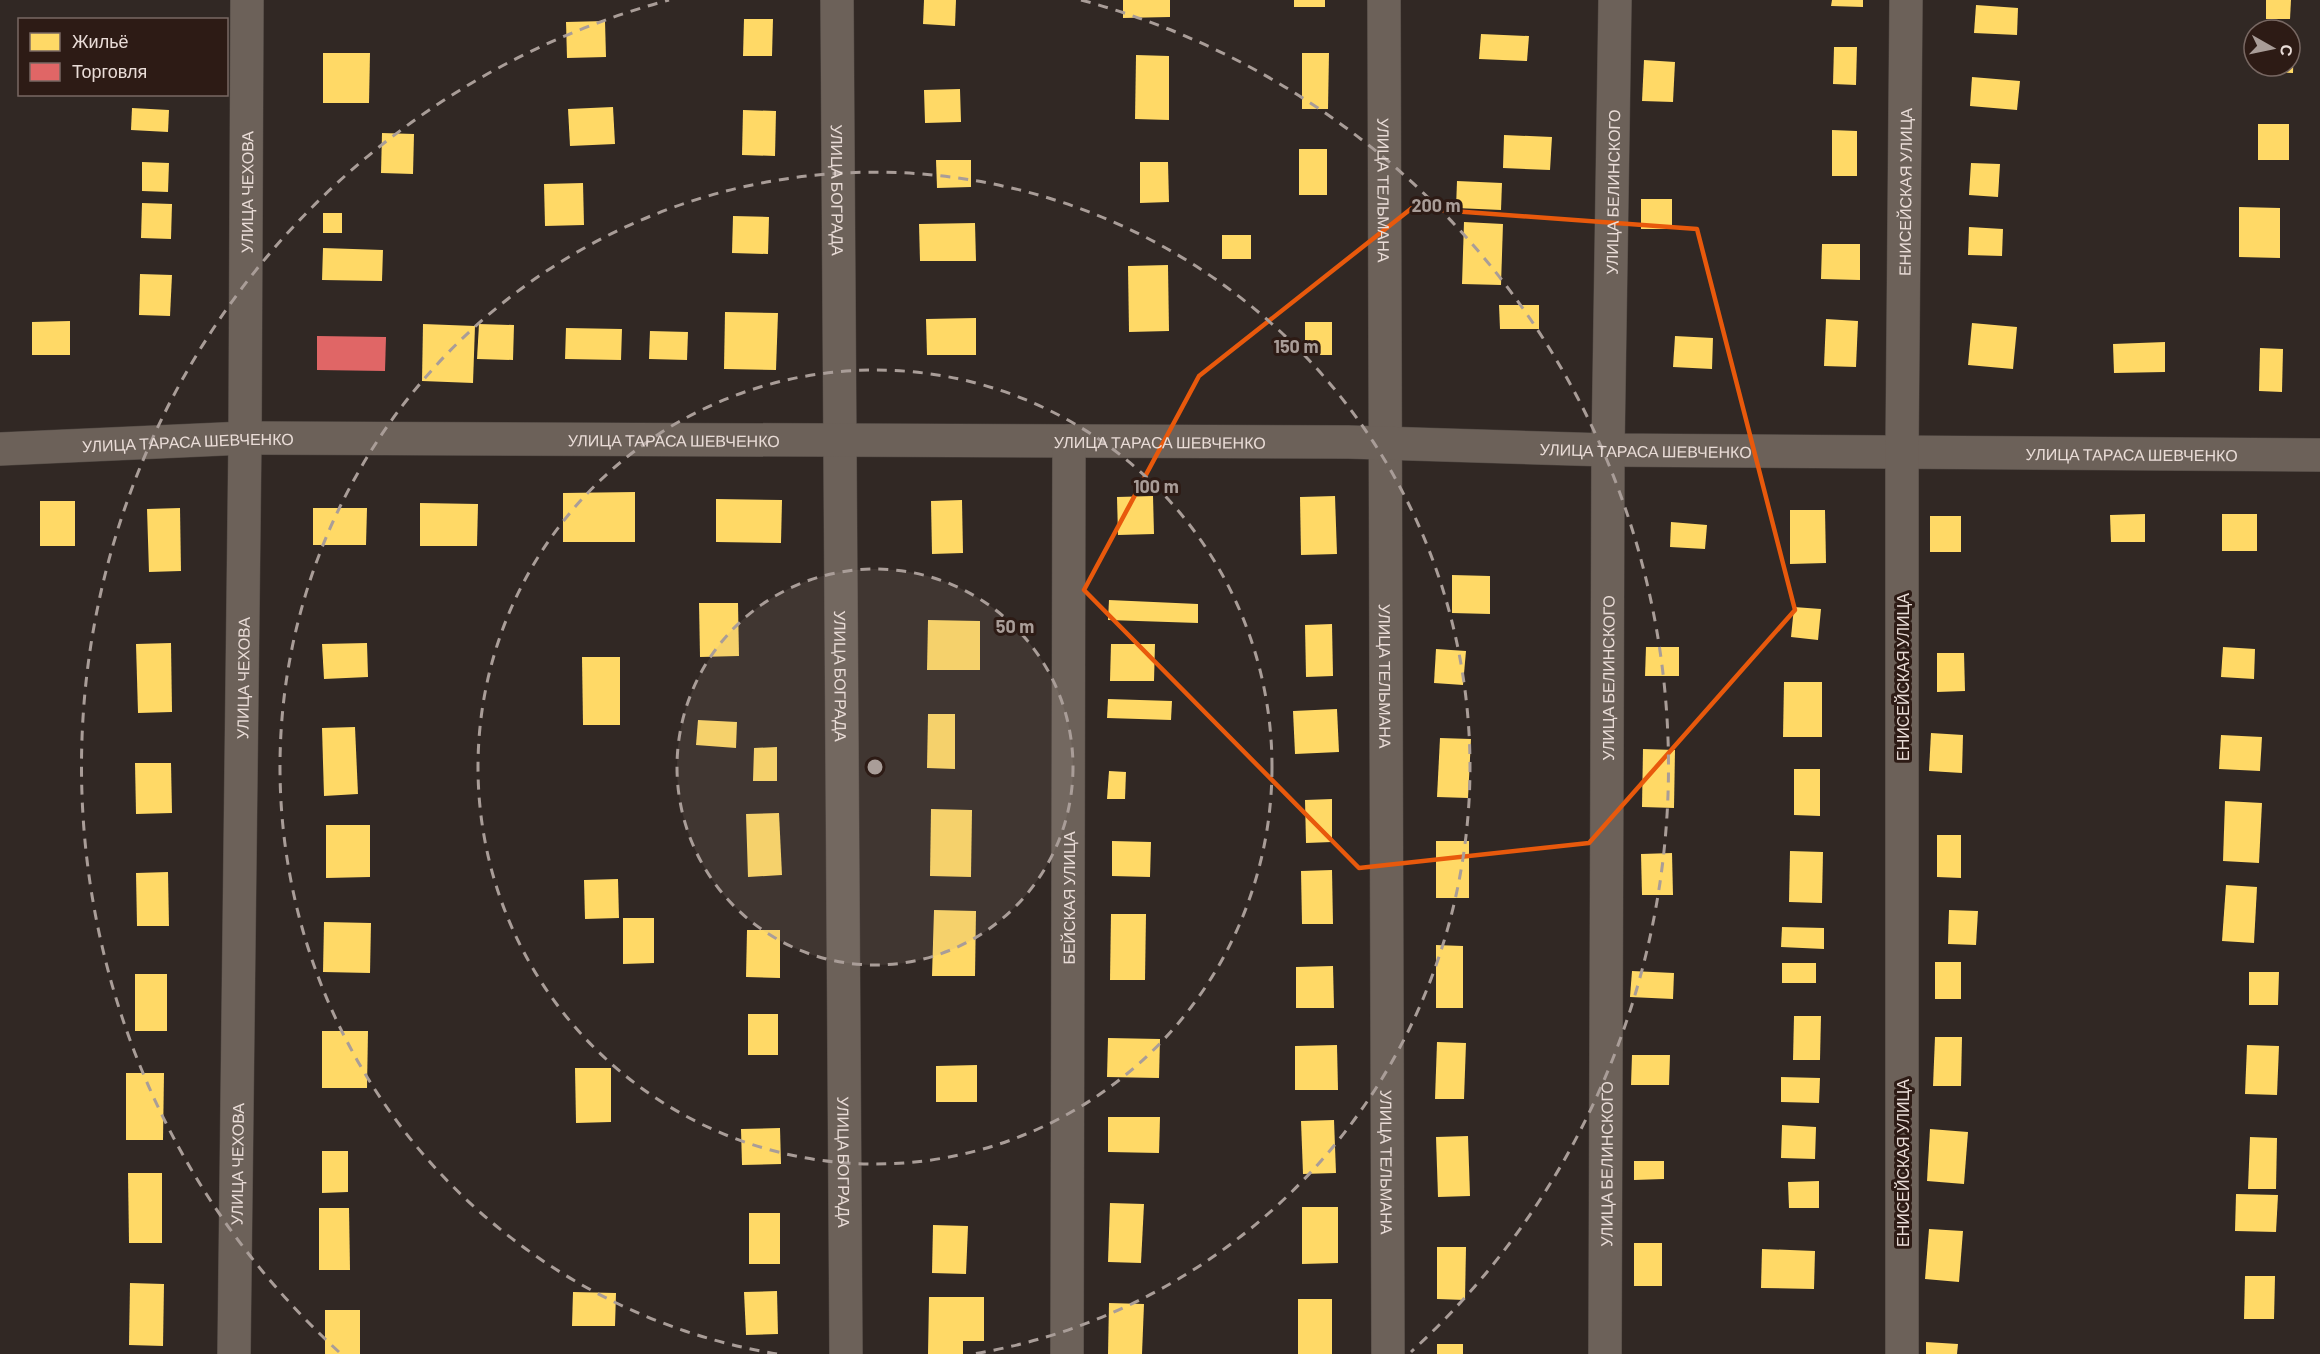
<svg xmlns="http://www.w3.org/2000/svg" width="2320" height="1354" viewBox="0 0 2320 1354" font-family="Barlow,sans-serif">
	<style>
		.homes { fill: #ffd966 }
		.shops { fill: #e06666 }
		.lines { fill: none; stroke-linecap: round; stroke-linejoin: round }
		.minor-casing { stroke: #4e4641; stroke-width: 34 }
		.minor { stroke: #6c6159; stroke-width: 33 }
		.marked { fill: none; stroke: #e8590c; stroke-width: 4.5; stroke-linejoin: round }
		.ring { fill: none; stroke: #a99d98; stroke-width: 3; stroke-dasharray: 10 8 }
		.labels { text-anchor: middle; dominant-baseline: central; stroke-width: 6; stroke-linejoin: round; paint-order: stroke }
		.street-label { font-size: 16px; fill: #e9dcd7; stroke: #2d1b15 }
		.centre { fill: #a99d98; stroke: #2d1b15; stroke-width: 3 }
		.ring-label { font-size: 18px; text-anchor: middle; font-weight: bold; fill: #a99d98; stroke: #2d1b15; stroke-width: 6; stroke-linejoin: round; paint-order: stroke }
	</style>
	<rect width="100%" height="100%" fill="#312824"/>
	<g class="homes">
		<path d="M 924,0 L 956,0 L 955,26 L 923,24 Z"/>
		<path d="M 1123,0 L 1170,0 L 1170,17 L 1123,18 Z"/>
		<rect x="1294" y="0" width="31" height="7"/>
		<path d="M 1832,0 L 1863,0 L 1863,7 L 1831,6 Z"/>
		<path d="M 2266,0 L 2291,0 L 2290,19 L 2266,19 Z"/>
		<path d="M 1976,5 L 2018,8 L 2017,35 L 1974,33 Z"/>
		<path d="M 744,19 L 773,19 L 772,56 L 743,56 Z"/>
		<path d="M 605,21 L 606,57 L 567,58 L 566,22 Z"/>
		<path d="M 1481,34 L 1529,36 L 1527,61 L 1479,59 Z"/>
		<path d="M 2290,38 L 2294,38 L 2293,73 L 2263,72 L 2264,66 L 2290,66 Z"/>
		<path d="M 1834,47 L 1857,47 L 1856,85 L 1833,84 Z"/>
		<path d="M 323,53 L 370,53 L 369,103 L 323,103 Z"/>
		<path d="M 1302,53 L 1329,53 L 1328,109 L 1302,109 Z"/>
		<path d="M 1136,55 L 1169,56 L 1169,120 L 1135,119 Z"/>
		<path d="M 1644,60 L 1675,62 L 1673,102 L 1642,101 Z"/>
		<path d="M 1972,77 L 2020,81 L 2017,110 L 1970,106 Z"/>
		<path d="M 960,89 L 961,122 L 925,123 L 924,90 Z"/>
		<path d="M 613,107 L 615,144 L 570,146 L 568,109 Z"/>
		<path d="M 132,108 L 169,110 L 168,132 L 131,130 Z"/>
		<path d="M 743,110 L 776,111 L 775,156 L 742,155 Z"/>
		<rect x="2258" y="124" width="31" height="36"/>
		<path d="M 1832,130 L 1857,131 L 1857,176 L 1832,176 Z"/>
		<path d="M 382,133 L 414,134 L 413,174 L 381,173 Z"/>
		<path d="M 1504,135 L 1552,137 L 1550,170 L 1503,168 Z"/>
		<rect x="1299" y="149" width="28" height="46"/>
		<path d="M 936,160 L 971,160 L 971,187 L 937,188 Z"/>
		<path d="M 142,162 L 169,163 L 168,192 L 142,191 Z"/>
		<path d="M 1140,162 L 1168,162 L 1169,202 L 1140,203 Z"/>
		<path d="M 1971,163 L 2000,164 L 1998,197 L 1969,195 Z"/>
		<path d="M 1457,181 L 1502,183 L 1501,210 L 1456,208 Z"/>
		<path d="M 583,183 L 584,225 L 545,226 L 544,184 Z"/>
		<rect x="1641" y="199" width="31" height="30"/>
		<path d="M 142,203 L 172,204 L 171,239 L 141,238 Z"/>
		<path d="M 2239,207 L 2280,208 L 2280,258 L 2239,257 Z"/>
		<rect x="323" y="213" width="19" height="20"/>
		<path d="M 733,216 L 769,217 L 768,254 L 732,253 Z"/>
		<path d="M 1464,222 L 1503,224 L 1501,285 L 1462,284 Z"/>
		<path d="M 975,223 L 976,261 L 920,261 L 919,224 Z"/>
		<path d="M 1969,227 L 2003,229 L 2002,256 L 1968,255 Z"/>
		<rect x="1222" y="235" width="29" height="24"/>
		<path d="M 1822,244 L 1860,244 L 1860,280 L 1821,279 Z"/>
		<path d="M 323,248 L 383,250 L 382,281 L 322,280 Z"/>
		<path d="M 1168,265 L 1169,331 L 1129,332 L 1128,266 Z"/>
		<path d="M 140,274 L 172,275 L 170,316 L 139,315 Z"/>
		<path d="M 1499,305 L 1539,305 L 1539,329 L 1500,329 Z"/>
		<path d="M 725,312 L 778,313 L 776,370 L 724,369 Z"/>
		<path d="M 976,318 L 976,355 L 927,355 L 926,319 Z"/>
		<path d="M 1826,319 L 1858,321 L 1856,367 L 1824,366 Z"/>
		<path d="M 70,321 L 70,355 L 32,355 L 32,322 Z"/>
		<rect x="1305" y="322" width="27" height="33"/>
		<path d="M 1972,323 L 2017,327 L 2013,369 L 1968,365 Z"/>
		<path d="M 423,324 L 475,326 L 473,383 L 422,381 Z"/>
		<path d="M 479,324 L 514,325 L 513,360 L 477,359 Z"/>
		<path d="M 566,328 L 622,329 L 621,360 L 565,359 Z"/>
		<path d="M 650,331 L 688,332 L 687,360 L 649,359 Z"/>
		<path d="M 1675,336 L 1713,338 L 1712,369 L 1673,367 Z"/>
		<path d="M 2165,342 L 2165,372 L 2114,373 L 2113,344 Z"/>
		<path d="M 2260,348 L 2283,349 L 2282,392 L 2259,391 Z"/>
		<path d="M 635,492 L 635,542 L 563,542 L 563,493 Z"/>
		<path d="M 1153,496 L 1154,534 L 1118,535 L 1117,497 Z"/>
		<path d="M 1335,496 L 1337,554 L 1301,555 L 1300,497 Z"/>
		<path d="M 716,499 L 782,500 L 781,543 L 716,542 Z"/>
		<path d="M 962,500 L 963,553 L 932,554 L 931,501 Z"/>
		<rect x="40" y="501" width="35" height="45"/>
		<path d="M 420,503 L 478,504 L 477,546 L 420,546 Z"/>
		<path d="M 180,508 L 181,571 L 149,572 L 147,509 Z"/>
		<path d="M 313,508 L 367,508 L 366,545 L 313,545 Z"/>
		<path d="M 1790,510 L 1825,510 L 1826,563 L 1790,564 Z"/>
		<path d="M 2145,514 L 2145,542 L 2111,542 L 2110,515 Z"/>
		<rect x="2222" y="514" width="35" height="37"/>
		<rect x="1930" y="516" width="31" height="36"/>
		<path d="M 1671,522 L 1707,525 L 1705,549 L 1670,547 Z"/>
		<path d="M 1452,575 L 1490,576 L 1490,614 L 1452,613 Z"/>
		<path d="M 1109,600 L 1198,604 L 1198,623 L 1108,620 Z"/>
		<path d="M 699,603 L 738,603 L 739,656 L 700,657 Z"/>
		<path d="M 1794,607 L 1821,609 L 1818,640 L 1791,637 Z"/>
		<path d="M 928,620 L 980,621 L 980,670 L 927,670 Z"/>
		<path d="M 1332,624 L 1333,676 L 1306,677 L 1305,625 Z"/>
		<path d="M 171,643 L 172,712 L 138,713 L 136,644 Z"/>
		<path d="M 367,643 L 368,677 L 324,679 L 322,644 Z"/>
		<path d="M 1111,644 L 1155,644 L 1154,681 L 1110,681 Z"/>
		<path d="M 1646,647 L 1679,647 L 1679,676 L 1645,676 Z"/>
		<path d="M 2223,647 L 2255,649 L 2254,679 L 2221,677 Z"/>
		<path d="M 1436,649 L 1466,651 L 1463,685 L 1434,683 Z"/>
		<path d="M 1937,653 L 1964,653 L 1965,691 L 1937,692 Z"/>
		<path d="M 582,657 L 620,657 L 620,725 L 583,725 Z"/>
		<path d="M 1784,682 L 1822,682 L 1822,737 L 1783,737 Z"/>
		<path d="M 1108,699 L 1172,701 L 1171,720 L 1107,718 Z"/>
		<path d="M 1337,709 L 1339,752 L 1295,754 L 1293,711 Z"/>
		<path d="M 928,714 L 955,714 L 955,769 L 927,768 Z"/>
		<path d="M 698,720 L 737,722 L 736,748 L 696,745 Z"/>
		<path d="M 355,727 L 358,794 L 324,796 L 322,728 Z"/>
		<path d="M 1931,733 L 1963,735 L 1962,773 L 1929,771 Z"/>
		<path d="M 2221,735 L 2262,737 L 2260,771 L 2219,769 Z"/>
		<path d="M 1440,738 L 1471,739 L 1468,798 L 1437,797 Z"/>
		<path d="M 777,747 L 777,781 L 753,781 L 754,748 Z"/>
		<path d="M 1643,749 L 1675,750 L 1674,808 L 1642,807 Z"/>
		<path d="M 135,763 L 171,763 L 172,813 L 136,814 Z"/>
		<path d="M 1794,769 L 1820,769 L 1820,816 L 1794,815 Z"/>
		<path d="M 1109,771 L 1126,772 L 1125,799 L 1107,799 Z"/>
		<path d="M 1332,799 L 1332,842 L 1306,843 L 1305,800 Z"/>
		<path d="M 2225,801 L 2262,803 L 2259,863 L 2223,861 Z"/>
		<path d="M 931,809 L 972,810 L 971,877 L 930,876 Z"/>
		<path d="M 779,813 L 782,875 L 748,877 L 746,814 Z"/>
		<path d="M 326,825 L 370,825 L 370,877 L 326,878 Z"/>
		<path d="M 1937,835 L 1961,835 L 1961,878 L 1937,877 Z"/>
		<path d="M 1112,841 L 1151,842 L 1150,877 L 1112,876 Z"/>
		<rect x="1436" y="841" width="33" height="57"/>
		<path d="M 1790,851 L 1823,852 L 1822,903 L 1789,902 Z"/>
		<path d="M 1672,853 L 1673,895 L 1642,895 L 1641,854 Z"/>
		<path d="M 1332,870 L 1333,924 L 1302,924 L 1301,871 Z"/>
		<path d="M 168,872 L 169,926 L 137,926 L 136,873 Z"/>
		<path d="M 618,879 L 619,918 L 585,919 L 584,880 Z"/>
		<path d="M 2226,885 L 2257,887 L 2254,943 L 2222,941 Z"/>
		<path d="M 934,910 L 976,911 L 975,976 L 932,976 Z"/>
		<path d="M 1949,910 L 1978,911 L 1976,945 L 1948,944 Z"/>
		<path d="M 1111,914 L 1146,914 L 1145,980 L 1110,980 Z"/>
		<path d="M 623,918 L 654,918 L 654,963 L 623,964 Z"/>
		<path d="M 324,922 L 371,923 L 370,973 L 323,972 Z"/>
		<path d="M 1782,927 L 1824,928 L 1824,949 L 1781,947 Z"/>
		<path d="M 747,930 L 780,930 L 780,978 L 746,977 Z"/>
		<path d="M 1436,945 L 1463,946 L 1463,1008 L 1436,1008 Z"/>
		<rect x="1935" y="962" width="26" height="37"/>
		<rect x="1782" y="963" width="34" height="20"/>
		<path d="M 1333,966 L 1334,1008 L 1296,1008 L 1296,967 Z"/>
		<path d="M 1632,971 L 1674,973 L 1673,999 L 1630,997 Z"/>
		<path d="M 2249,972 L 2279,972 L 2278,1005 L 2249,1005 Z"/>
		<rect x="135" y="974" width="32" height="57"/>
		<rect x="748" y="1014" width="30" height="41"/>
		<path d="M 1794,1016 L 1821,1016 L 1820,1060 L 1793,1060 Z"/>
		<path d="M 322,1031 L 368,1031 L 367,1088 L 322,1088 Z"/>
		<path d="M 1935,1037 L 1962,1037 L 1961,1086 L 1933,1086 Z"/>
		<path d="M 1108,1038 L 1160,1039 L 1159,1078 L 1107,1077 Z"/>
		<path d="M 1437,1042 L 1466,1043 L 1464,1099 L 1435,1099 Z"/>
		<path d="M 1337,1045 L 1338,1090 L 1295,1090 L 1295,1046 Z"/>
		<path d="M 2247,1045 L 2279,1046 L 2277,1095 L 2245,1094 Z"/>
		<path d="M 1632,1055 L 1670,1055 L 1669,1085 L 1631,1085 Z"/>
		<path d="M 977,1065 L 977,1102 L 936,1102 L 936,1066 Z"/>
		<path d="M 575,1068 L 611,1068 L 611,1122 L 576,1123 Z"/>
		<path d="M 126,1073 L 164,1073 L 163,1140 L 126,1140 Z"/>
		<path d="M 1781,1077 L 1820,1078 L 1819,1103 L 1781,1102 Z"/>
		<path d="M 1108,1117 L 1160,1117 L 1159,1153 L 1108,1152 Z"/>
		<path d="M 1334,1120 L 1336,1173 L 1303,1174 L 1301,1121 Z"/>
		<path d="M 1782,1125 L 1816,1127 L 1815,1159 L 1781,1158 Z"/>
		<path d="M 780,1128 L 781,1164 L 742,1165 L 741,1129 Z"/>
		<path d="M 1930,1129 L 1968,1132 L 1964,1184 L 1927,1181 Z"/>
		<path d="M 1468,1136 L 1470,1196 L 1438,1197 L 1436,1137 Z"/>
		<path d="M 2250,1137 L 2277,1138 L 2276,1189 L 2248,1189 Z"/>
		<path d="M 322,1151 L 348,1151 L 348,1192 L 322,1193 Z"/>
		<path d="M 1634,1161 L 1664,1161 L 1664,1179 L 1634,1180 Z"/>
		<path d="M 128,1173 L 162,1173 L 162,1243 L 129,1243 Z"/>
		<path d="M 1819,1181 L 1819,1208 L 1789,1208 L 1788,1182 Z"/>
		<path d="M 2236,1194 L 2278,1195 L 2276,1232 L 2235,1231 Z"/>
		<path d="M 1110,1203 L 1144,1204 L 1141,1263 L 1108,1262 Z"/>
		<path d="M 1302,1207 L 1338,1207 L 1338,1263 L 1302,1264 Z"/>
		<path d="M 319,1208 L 349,1208 L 350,1270 L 319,1270 Z"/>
		<rect x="749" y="1213" width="31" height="51"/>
		<path d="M 933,1225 L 968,1226 L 966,1274 L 932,1273 Z"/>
		<path d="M 1929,1229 L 1963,1231 L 1959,1282 L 1925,1279 Z"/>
		<rect x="1634" y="1243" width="28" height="43"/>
		<path d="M 1437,1247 L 1466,1247 L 1465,1300 L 1437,1299 Z"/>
		<path d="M 1762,1249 L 1815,1251 L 1814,1289 L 1761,1288 Z"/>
		<path d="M 2245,1276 L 2275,1276 L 2274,1319 L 2244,1319 Z"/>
		<path d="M 130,1283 L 164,1284 L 163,1346 L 129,1345 Z"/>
		<path d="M 777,1291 L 778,1334 L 746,1335 L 744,1292 Z"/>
		<path d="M 573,1292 L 616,1293 L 615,1326 L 572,1326 Z"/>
		<path d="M 929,1297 L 984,1297 L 984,1341 L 963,1341 L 963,1354 L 928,1354 Z"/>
		<rect x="1298" y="1299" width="34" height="55"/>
		<path d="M 1109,1303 L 1144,1304 L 1142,1354 L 1108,1354 Z"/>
		<rect x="325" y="1310" width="35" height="44"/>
		<path d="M 1926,1342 L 1958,1344 L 1957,1354 L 1926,1354 Z"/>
		<rect x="1437" y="1344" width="26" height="10"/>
	</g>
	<path class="shops" d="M 317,336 L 386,337 L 385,371 L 317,370 Z"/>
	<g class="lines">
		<defs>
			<g id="minor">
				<path id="s1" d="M 837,0 L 846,1354"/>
				<path id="s2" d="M 1384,0 L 1388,1354"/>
				<path id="s3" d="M 0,449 L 245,438 L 1348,442 L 1608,450 L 2320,455"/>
				<path id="s4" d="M 234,1354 L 245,438 L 247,0"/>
				<path id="s5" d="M 1067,1354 L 1069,441"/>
				<path id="s6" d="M 1605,1354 L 1608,450 L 1615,0"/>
				<path id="s7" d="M 1902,1354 L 1902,451 L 1906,0"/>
			</g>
		</defs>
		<use href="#minor" class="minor-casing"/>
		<use href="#minor" class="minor"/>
	</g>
	<path class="marked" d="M 1412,208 L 1697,229 L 1795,610 L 1589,843 L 1359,868 L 1084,590 L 1199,376 Z"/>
	<circle cx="875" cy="767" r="198" fill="#a99d98" fill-opacity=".12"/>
	<g class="ring">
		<circle cx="875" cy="767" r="198"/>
		<circle cx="875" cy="767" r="397"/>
		<path d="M777 1354A595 595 0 1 1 973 1354"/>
		<path d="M339 1352A794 794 0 0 1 669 0M1081 0A794 794 0 0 1 1411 1352"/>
	</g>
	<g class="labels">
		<g class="street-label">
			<text stroke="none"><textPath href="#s4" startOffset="1162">УЛИЦА ЧЕХОВА</textPath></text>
			<text stroke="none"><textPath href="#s1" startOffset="190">УЛИЦА БОГРАДА</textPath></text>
			<text stroke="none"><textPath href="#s2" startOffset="190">УЛИЦА ТЕЛЬМАНА</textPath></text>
			<text stroke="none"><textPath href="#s6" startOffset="1162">УЛИЦА БЕЛИНСКОГО</textPath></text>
			<text stroke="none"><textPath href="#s7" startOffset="1162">ЕНИСЕЙСКАЯ УЛИЦА</textPath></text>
			<text stroke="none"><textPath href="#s3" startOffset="674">УЛИЦА ТАРАСА ШЕВЧЕНКО</textPath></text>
			<text stroke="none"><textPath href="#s3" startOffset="188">УЛИЦА ТАРАСА ШЕВЧЕНКО</textPath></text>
			<text stroke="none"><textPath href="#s3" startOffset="1160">УЛИЦА ТАРАСА ШЕВЧЕНКО</textPath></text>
			<text stroke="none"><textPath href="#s3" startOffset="1646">УЛИЦА ТАРАСА ШЕВЧЕНКО</textPath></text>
			<text stroke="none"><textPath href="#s3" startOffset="2132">УЛИЦА ТАРАСА ШЕВЧЕНКО</textPath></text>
			<text stroke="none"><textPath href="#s4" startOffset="676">УЛИЦА ЧЕХОВА</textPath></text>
			<text stroke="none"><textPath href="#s1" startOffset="676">УЛИЦА БОГРАДА</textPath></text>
			<text stroke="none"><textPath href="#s2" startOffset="676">УЛИЦА ТЕЛЬМАНА</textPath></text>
			<text stroke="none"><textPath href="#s6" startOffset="676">УЛИЦА БЕЛИНСКОГО</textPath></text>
			<text transform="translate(1902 677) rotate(-90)">ЕНИСЕЙСКАЯ УЛИЦА</text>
			<text stroke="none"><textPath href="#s5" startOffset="456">БЕЙСКАЯ УЛИЦА</textPath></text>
			<text stroke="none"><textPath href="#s4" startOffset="190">УЛИЦА ЧЕХОВА</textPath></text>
			<text stroke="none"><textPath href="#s1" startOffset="1162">УЛИЦА БОГРАДА</textPath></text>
			<text stroke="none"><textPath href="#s2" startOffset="1162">УЛИЦА ТЕЛЬМАНА</textPath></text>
			<text stroke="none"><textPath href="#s6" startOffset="190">УЛИЦА БЕЛИНСКОГО</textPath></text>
			<text transform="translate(1902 1163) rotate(-90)">ЕНИСЕЙСКАЯ УЛИЦА</text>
		</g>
	</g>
	<circle cx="875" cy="767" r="9" class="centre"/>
	<g class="ring-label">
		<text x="1436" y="212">200 m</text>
		<text x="1296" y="353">150 m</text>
		<text x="1156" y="493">100 m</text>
		<text x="1015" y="633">50 m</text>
	</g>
	<rect x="18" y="18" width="210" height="78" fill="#2d1b15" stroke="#786863" stroke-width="1.5"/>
	<rect x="30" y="33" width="30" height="18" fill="#ffd966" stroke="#786863" stroke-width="1.5"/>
	<text x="72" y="48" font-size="18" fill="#e9dcd7">Жильё</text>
	<rect x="30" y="63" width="30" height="18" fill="#e06666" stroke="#786863" stroke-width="1.5"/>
	<text x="72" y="78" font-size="18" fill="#e9dcd7">Торговля</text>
	<g transform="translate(2272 48) rotate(99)"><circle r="28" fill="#2d1b15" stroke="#786863" stroke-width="1.5"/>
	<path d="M0-4.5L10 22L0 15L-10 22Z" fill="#a99d98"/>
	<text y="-9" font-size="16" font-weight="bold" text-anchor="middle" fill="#e9dcd7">С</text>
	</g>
</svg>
